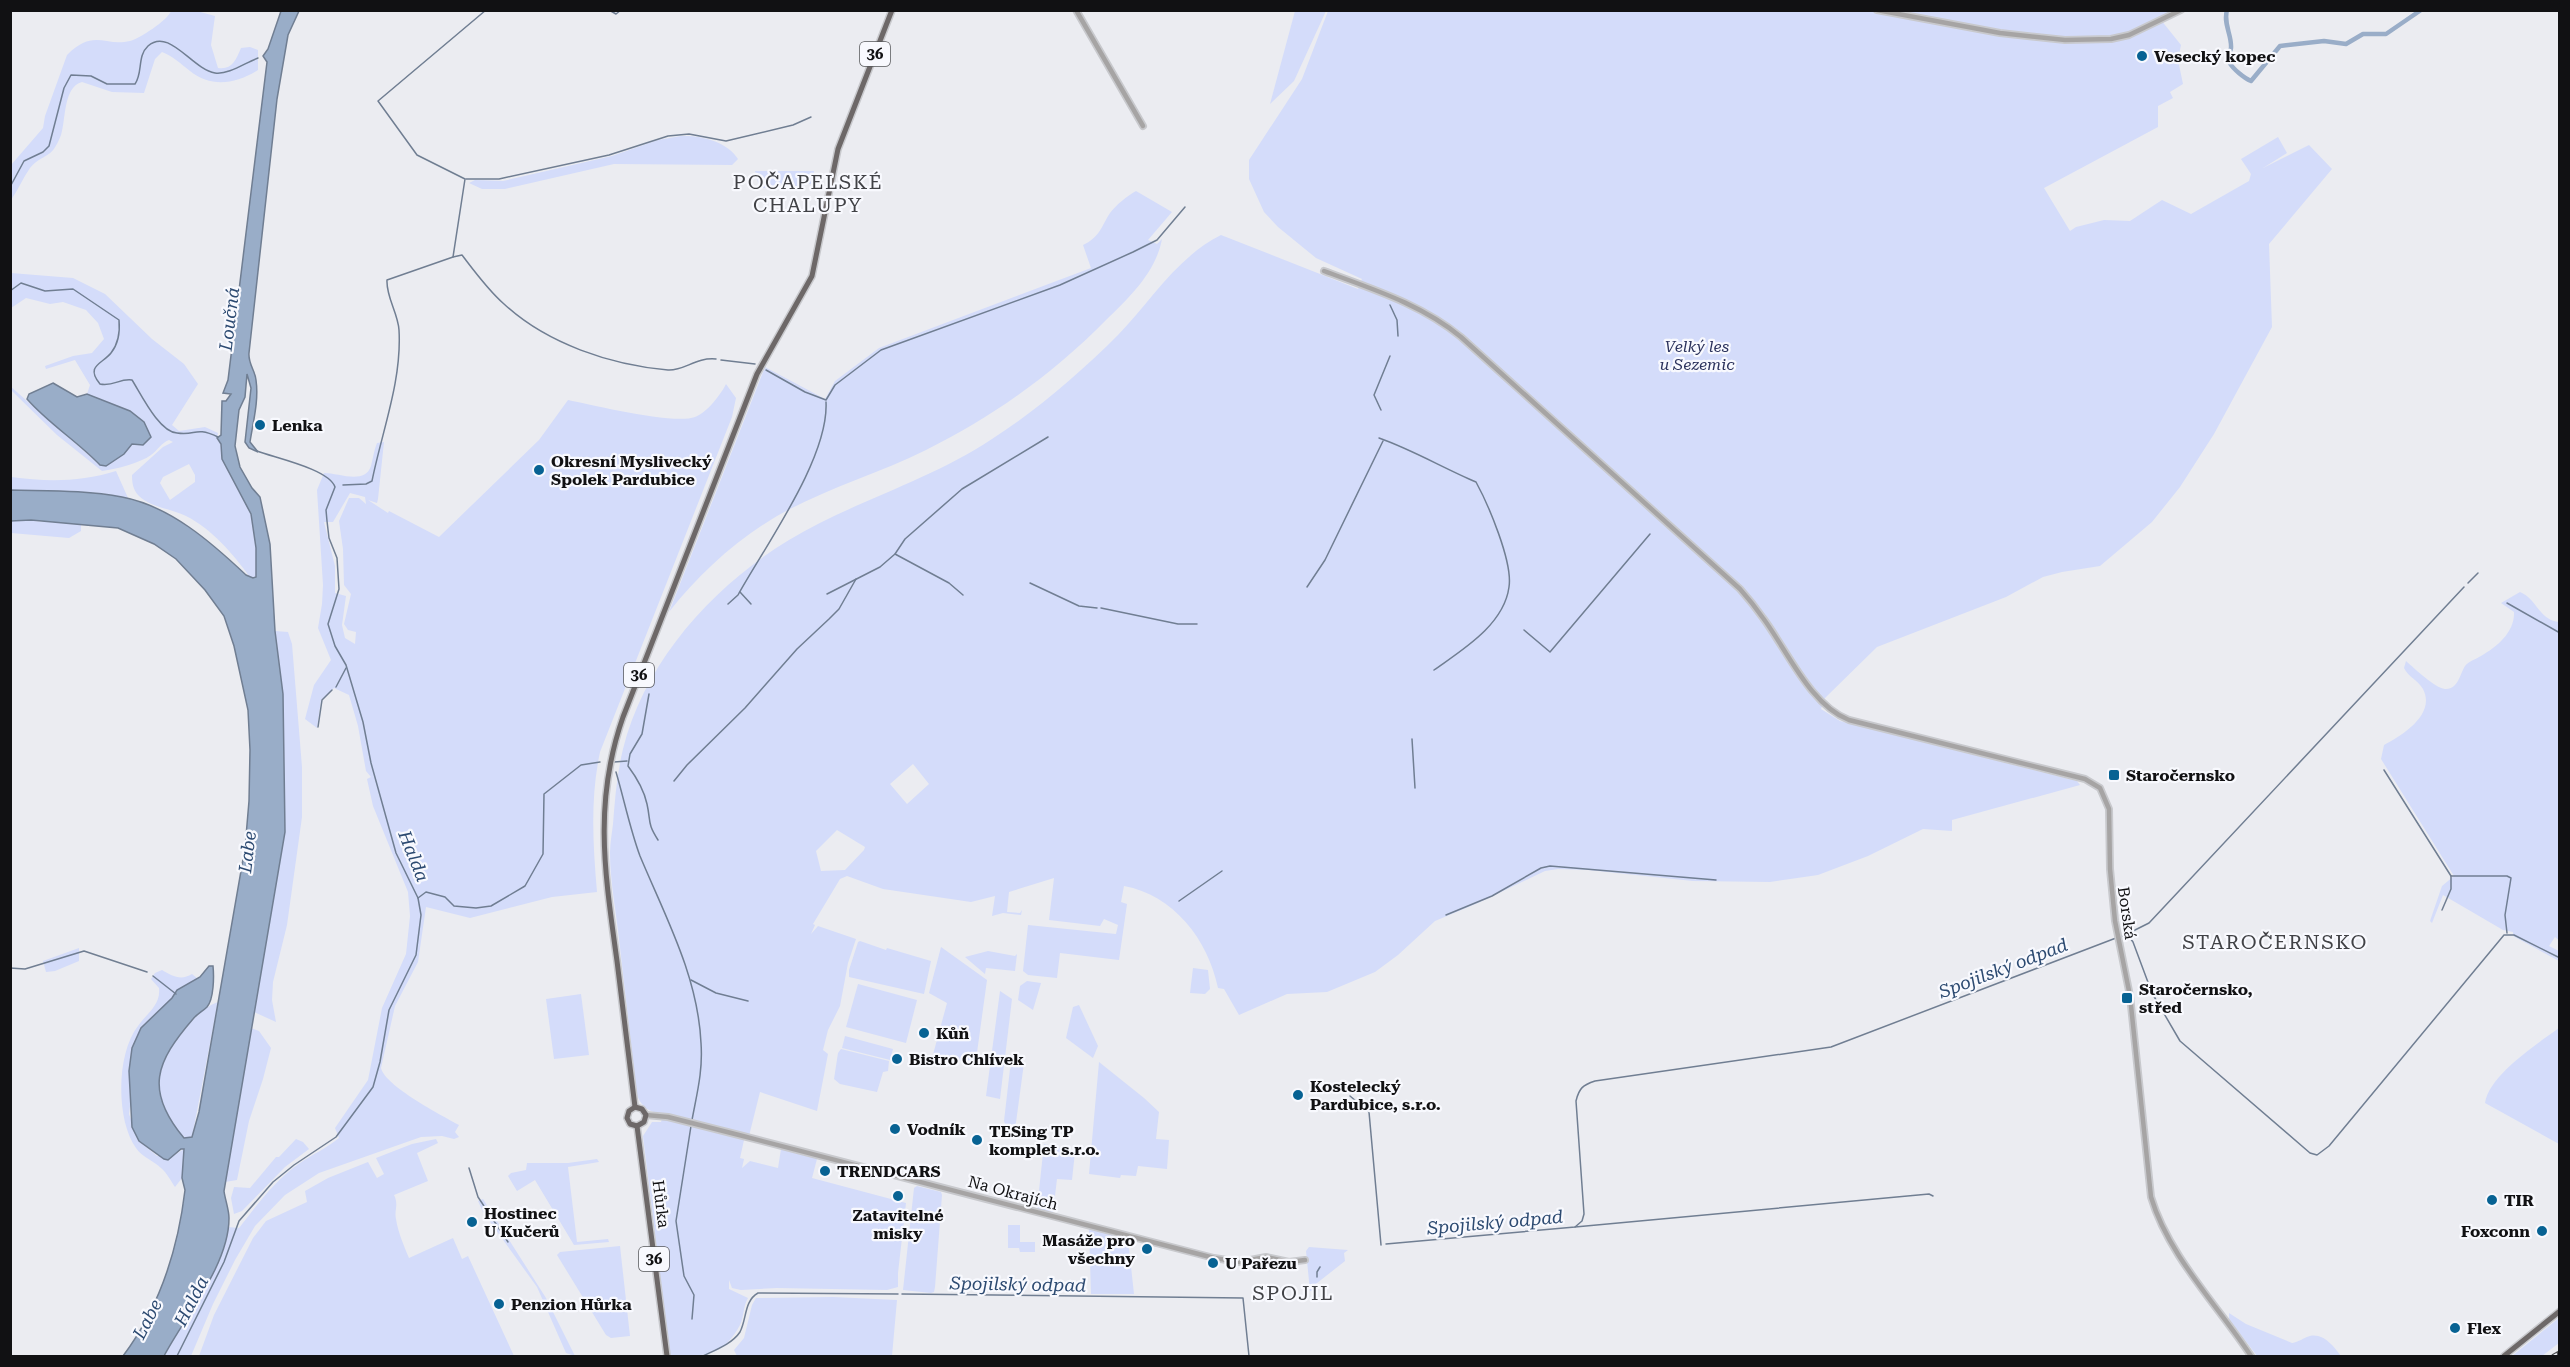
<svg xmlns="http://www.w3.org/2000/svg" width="2570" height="1367" viewBox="0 0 2570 1367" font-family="'Roboto Serif',serif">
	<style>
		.green { fill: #d4dcfa; fill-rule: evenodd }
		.water { fill: #99adc8; stroke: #707e92; stroke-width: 1.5 }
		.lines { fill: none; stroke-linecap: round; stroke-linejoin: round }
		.stream { stroke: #707e92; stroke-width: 1.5 }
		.canal { stroke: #99adc8; stroke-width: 4.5 }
		.minor-casing { stroke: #c8c9cd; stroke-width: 8 }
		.major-casing { stroke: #c8c9cd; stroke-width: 8 }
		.minor { stroke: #a6a4a4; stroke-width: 4.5 }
		.major { stroke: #6d6868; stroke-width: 5 }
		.rail-casing { stroke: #4b4b4e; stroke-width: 4 }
		.rail { stroke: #f8f9fe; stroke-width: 1.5; stroke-dasharray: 4.5; stroke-linecap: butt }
		.poi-dot { fill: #076293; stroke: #f8f9fe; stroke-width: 2 }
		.labels { text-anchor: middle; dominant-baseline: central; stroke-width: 4.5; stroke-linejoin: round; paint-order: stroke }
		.shield { fill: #f8f9fe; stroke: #56575a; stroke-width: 1.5 }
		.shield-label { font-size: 15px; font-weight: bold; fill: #111113 }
		.poi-label { font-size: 16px; font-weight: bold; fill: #111113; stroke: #f8f9fe; text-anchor: start }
		.park-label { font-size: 16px; font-style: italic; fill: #2c335d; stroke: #f8f9fe }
		.street-label { font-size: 16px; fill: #111113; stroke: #f8f9fe }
		.water-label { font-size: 18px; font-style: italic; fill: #2c4a71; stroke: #f8f9fe }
		.quarter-label { font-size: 20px; letter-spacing: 1.5px; fill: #414246; stroke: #f8f9fe }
	</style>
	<rect width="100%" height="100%" fill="#ebecf1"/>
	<g class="green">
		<path d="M 193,10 L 215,16 L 211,45 L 218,68 C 232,70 236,60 241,48 L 250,47 L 258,50 L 258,70 C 236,84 211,88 190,71 C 181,64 173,56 162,52 L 155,59 L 144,93 L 112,92 L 82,82 C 63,87 66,120 61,135 C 51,161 44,152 30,168 C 23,178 18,190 11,200 L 11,165 L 43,128 L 45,116 L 67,55 C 94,28 104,47 130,41 C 139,39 168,20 171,11 Z"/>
		<path d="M 1295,11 L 1326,11 L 1294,81 L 1270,104 Z"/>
		<path d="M 1328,11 L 2177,11 L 2161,20 L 2181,45 L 2178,60 L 2183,84 L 2170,92 L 2173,98 L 2158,106 L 2158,127 L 2044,188 L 2070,231 L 2076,227 L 2104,220 L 2130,221 L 2162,200 L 2191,214 L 2249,181 L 2251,174 L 2241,159 L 2278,137 L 2287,153 L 2263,168 L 2309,145 L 2332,169 L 2269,244 L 2272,327 L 2214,434 L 2180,487 L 2152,522 L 2100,566 L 2062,572 L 2043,577 L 2006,597 L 1877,647 L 1825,698 L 1821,709 L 1840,721 L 2077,781 L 2080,785 L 1952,820 L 1952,831 L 1923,829 L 1868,856 L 1818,875 L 1770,882 L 1693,881 L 1588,870 L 1558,869 L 1545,871 L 1478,903 L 1435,921 L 1398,955 L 1375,972 L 1327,992 L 1287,994 L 1239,1015 L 1224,989 L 1218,988 C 1208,939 1173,895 1124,886 L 1121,902 L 1127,904 L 1119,960 L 1060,953 L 1057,978 L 1028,975 L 1023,971 L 1028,925 L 1116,934 L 1118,925 L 1104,919 L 1100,926 L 1049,920 L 1054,878 L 1009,892 L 1007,912 L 1020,913 L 1022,910 L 1021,915 L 1003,913 L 992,916 L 995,896 L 971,902 L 883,889 L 847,876 L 840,879 L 813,924 L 815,925 L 811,934 L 818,926 L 856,939 L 848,963 L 840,1006 L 828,1030 L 823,1050 L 828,1054 L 817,1111 L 760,1092 L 748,1140 L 744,1140 L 740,1158 L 744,1159 L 742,1168 L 750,1161 L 778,1168 L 781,1149 L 817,1159 L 812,1178 L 906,1203 L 898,1273 L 898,1287 L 887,1290 L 777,1288 L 741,1290 L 732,1288 L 729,1280 L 729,1289 L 748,1298 C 743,1306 744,1317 740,1325 C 722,1358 704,1356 670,1356 L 643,1136 L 652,1122 L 661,1122 L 662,1119 L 678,1121 L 678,1117 C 661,1113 644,1115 637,1095 C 631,1043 625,991 619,939 C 616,911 610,881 610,853 C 610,843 612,833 613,824 C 615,798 617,774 623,749 C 645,661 713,586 789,540 C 854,501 929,481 992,439 C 1037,410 1080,373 1118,335 C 1151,301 1177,257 1221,235 L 1358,289 L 1362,279 L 1316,258 L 1278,227 L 1264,212 L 1249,179 L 1249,160 L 1302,79 ZM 913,764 L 929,784 L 907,804 L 890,784 ZM 837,830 L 865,847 L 864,850 L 845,870 L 821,871 L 816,851 Z"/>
		<path d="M 681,136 C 701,135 728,142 738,159 L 732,165 L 614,164 L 505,189 L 482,189 L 469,183 L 475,180 L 503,181 L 612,156 L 658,140 Z"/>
		<path d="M 755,171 L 814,171 L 814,184 L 805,184 L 802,188 L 761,188 L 759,186 Z"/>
		<path d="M 1136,191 L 1172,212 L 1148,240 L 1157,244 L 1162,239 C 1156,272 1129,298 1106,320 C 1054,373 993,417 926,450 C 878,474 824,489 777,516 C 735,541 699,574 669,612 L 765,367 L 825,399 L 835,381 L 879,348 L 1091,268 L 1083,245 C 1100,237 1101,227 1110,213 C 1116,205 1127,196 1136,191 Z"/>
		<path d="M 11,273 L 73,278 L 105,294 L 152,339 L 184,364 L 198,384 L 172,425 L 179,431 L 205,427 L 218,433 L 217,439 L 221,444 L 222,459 L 251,514 L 256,548 L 256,577 L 250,577 C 233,554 212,529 186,516 C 172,509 150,507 139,496 C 133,490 132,483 132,475 L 163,447 L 173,442 L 169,440 C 161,443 158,450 151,455 C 140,463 117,469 102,471 L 57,435 L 11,390 L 10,386 L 100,465 L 124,454 L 132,444 L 139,445 L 130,411 L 87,394 L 90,385 L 75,360 L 46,369 L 45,366 L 73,356 L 92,353 L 104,339 L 98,323 L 86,310 L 63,302 L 50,304 L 26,298 L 11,308 ZM 189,464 L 195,475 L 195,482 L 170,500 L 160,483 L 163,477 Z"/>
		<path d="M 726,384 L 736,398 L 732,417 L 600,752 C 590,799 593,845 597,892 L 552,897 L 470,918 L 426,907 L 418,962 L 395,1006 L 381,1068 C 385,1086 441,1115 459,1125 L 455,1132 L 459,1137 L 454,1139 L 442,1136 L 421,1137 L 319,1173 L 285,1195 L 255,1226 L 235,1260 L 213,1304 L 191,1356 L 165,1355 L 225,1244 L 228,1227 L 239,1228 C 257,1205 275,1180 300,1163 C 313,1154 327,1148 339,1138 L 335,1128 L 368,1080 L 382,1008 L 406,954 L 410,916 L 408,892 L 373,806 L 367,779 L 371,777 L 366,771 L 358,726 L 349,695 L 334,688 L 321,700 L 317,728 L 305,719 L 314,685 L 331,660 L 318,628 L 322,604 L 323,585 L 317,490 L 324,473 C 339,473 365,485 371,466 C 373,458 374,450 377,443 L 384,442 L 378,499 L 377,503 L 368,500 L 388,513 L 389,511 L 439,537 L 539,440 L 568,400 C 593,405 674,425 695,417 C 707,413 721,394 726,384 ZM 350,493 L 365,497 L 366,504 L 359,498 L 349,498 L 339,521 L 343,549 L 344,585 L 351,594 L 344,624 L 348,630 L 356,632 L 355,644 L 345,638 L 342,625 L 346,596 L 335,593 L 335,566 L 324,522 L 333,522 Z"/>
		<path d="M 116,471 L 128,498 L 100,493 L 11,490 L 11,477 C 47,482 81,482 116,471 Z"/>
		<path d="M 18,520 L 81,524 L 81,531 L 69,538 L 11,533 L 11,521 Z"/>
		<path d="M 2520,592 C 2536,598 2540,621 2559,622 L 2560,941 L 2555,937 L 2549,946 L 2559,951 L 2559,961 L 2513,936 L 2513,932 L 2503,930 L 2443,895 L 2432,923 L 2430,921 L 2442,886 L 2454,876 L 2381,759 L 2384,745 C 2403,735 2436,714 2423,689 C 2418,680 2408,677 2404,668 L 2406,661 C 2414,668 2435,688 2445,689 C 2458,690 2460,674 2465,666 C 2469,661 2476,659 2481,656 C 2497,647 2515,632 2514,612 L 2501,603 Z"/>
		<path d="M 275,631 L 288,632 L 292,644 L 302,767 L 302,817 L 287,925 L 273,982 L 272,1000 L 276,1022 L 254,1012 L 285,832 L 283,694 Z"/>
		<path d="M 860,941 L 886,950 L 887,948 L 931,961 L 924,994 L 849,977 L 849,970 L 858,942 Z"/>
		<path d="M 941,947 L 987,980 L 976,1060 L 931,1062 L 947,1003 L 929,993 Z"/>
		<path d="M 79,948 L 79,961 L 55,971 L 46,972 L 43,961 Z"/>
		<path d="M 988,951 L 1015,956 L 1017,954 L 1015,971 L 986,968 L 985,974 L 965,957 Z"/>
		<path d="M 1193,968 L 1208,970 L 1210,989 L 1205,994 L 1190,993 Z"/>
		<path d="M 162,970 C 172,976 181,981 192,974 L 198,979 L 177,990 L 172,998 L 141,1028 L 132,1048 L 129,1071 L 131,1099 L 129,1114 L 139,1141 L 157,1156 L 173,1156 L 184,1149 L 186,1152 L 182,1178 L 175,1187 C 171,1181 167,1173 161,1168 C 154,1161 142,1157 136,1148 C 116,1120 116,1054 138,1026 C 147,1013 161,1005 159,988 L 151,979 L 155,973 Z"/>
		<path d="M 1027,981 L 1041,983 L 1033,1010 L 1018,1000 L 1020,986 Z"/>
		<path d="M 858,984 L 917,1000 L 906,1043 L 846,1027 Z"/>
		<path d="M 1000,991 L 1012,999 L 1000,1099 L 986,1096 Z"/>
		<path d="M 581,994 L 589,1055 L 554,1059 L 546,999 Z"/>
		<path d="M 218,1002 L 192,1137 L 187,1139 C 179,1134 174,1125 169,1117 C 150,1084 160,1060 183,1032 C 193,1019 202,1008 218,1002 Z"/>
		<path d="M 1079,1005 L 1098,1046 L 1093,1058 L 1066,1038 L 1073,1007 Z"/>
		<path d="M 251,1028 L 259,1031 L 271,1048 L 263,1079 L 249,1121 L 237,1180 L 225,1182 Z"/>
		<path d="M 2559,1028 L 2559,1144 L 2485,1103 C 2489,1075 2537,1044 2559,1028 Z"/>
		<path d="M 845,1036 L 893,1049 L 890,1060 L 842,1048 Z"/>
		<path d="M 841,1049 L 889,1061 L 888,1071 L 883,1072 L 877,1092 L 840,1084 L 834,1079 L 838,1053 Z"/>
		<path d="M 1016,1062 L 1024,1063 L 1015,1130 L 1006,1126 L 1004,1121 L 1010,1069 Z"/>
		<path d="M 1099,1062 L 1144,1098 L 1159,1112 L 1156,1139 L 1169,1140 L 1167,1169 L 1138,1166 L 1136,1176 L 1121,1175 L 1120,1178 L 1089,1174 Z"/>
		<path d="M 296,1139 L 303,1142 L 309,1149 L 285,1167 L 242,1211 L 234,1214 L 231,1198 L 234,1187 L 250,1188 L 276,1157 L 279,1157 Z"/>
		<path d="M 436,1139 L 438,1143 L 417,1153 L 428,1181 L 394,1195 C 399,1205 394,1210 396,1219 C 398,1232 404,1246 409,1258 L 453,1238 L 462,1259 L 468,1256 L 514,1356 L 199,1356 L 214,1315 L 253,1238 L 266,1221 L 307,1202 L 305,1191 L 328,1178 L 368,1162 L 377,1178 L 384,1174 L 376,1158 L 412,1144 Z"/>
		<path d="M 1044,1144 L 1075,1152 L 1072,1180 L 1057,1179 L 1053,1212 L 1037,1209 Z"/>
		<path d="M 597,1159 L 599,1162 L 568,1167 L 577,1242 L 608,1239 L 609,1242 L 574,1245 L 535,1180 L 517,1191 L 508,1176 L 511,1173 L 526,1170 L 527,1163 L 568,1163 Z"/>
		<path d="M 917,1186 L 941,1192 L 942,1195 L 935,1287 L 934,1292 L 931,1293 L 903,1290 L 914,1188 Z"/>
		<path d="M 483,1199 L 546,1298 L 575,1356 L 566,1353 L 537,1287 L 483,1212 L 478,1201 Z"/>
		<path d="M 1008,1225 L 1020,1225 L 1020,1242 L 1035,1242 L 1035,1252 L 1020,1252 L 1019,1248 L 1008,1248 Z"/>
		<path d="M 1089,1229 L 1128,1239 L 1134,1294 L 1091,1294 Z"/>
		<path d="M 620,1246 L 630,1336 L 611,1338 L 606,1335 L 557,1255 L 560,1252 Z"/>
		<path d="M 1309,1247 L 1348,1250 L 1344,1253 L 1345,1261 L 1312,1287 L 1313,1291 L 1310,1291 L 1306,1251 Z"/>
		<path d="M 833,1297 L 897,1300 L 892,1356 L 737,1356 L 734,1350 L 744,1338 L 752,1305 L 756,1298 Z"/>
		<path d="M 2229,1313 L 2246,1324 L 2292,1343 C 2299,1342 2303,1338 2310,1336 C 2324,1333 2334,1347 2341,1356 L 2257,1356 L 2229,1319 Z"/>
		<path d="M 2559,1318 L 2559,1343 L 2542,1356 L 2512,1356 Z"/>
	</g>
	<g class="water">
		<path d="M 281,11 L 299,11 L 288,35 L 277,99 L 249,353 C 248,364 255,370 256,380 C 259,401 253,422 250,442 L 258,452 L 249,448 L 245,442 L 251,388 L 247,374 L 245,397 L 239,410 L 235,446 L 240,467 L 252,488 L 260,497 L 270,544 L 275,631 L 283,694 L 285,832 L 224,1191 C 225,1199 229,1210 229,1218 C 229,1265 185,1316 164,1356 L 123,1356 C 159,1308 178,1249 185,1190 L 182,1178 L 184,1149 L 181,1149 L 168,1160 L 164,1159 L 139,1141 L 132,1127 L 129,1071 L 132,1048 L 141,1028 L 172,998 L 177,990 L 200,977 L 209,966 L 213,966 C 214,976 214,999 207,1007 C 203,1011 197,1014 193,1019 C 156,1062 144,1090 184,1138 L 192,1137 L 199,1112 L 245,848 L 249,801 L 250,750 L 248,710 L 234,646 L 224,616 L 205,590 L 176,559 L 154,544 L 118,528 L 31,520 L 11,521 L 11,490 C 47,491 86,490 122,497 C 170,506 211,542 246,575 L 253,578 L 256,577 L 256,548 L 251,514 L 222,459 L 221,444 L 217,438 L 221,435 L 222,401 L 226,401 L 231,394 L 223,393 L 228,380 L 267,62 L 263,56 L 268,49 Z"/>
		<path d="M 53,383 L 77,397 L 87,394 L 130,411 L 144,422 L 151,437 L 143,445 L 132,444 L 124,454 L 106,466 L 100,465 C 77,441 49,424 27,399 L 29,394 Z"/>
	</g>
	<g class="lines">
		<g class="stream">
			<path d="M 609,10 L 616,14 L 621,10"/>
			<path d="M 466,179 L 499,179 L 609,155 L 668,136 L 689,134 L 726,141 L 793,125 L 811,117"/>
			<path d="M 10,187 L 24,161 L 43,152 L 49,146 L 64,88 L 71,75 L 91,76 L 107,84 L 135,84 C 143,73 137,56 148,46 C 169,27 192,69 215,73 C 228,75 245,63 258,58"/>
			<path d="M 453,257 L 462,255 C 475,272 488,290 504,304 C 547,344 611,365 668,370 C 684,371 696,357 716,359"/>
			<path d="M 10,291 L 21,283 L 45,291 L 73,289 L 119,320 C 120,331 119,343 111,353 C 102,364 85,366 100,384 C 113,387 120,378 132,380 C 141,394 159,432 177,433 C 197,436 194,426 218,437"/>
			<path d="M 1390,305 L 1397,320 L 1398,336"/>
			<path d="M 721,360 L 755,364"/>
			<path d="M 766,370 L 805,392 L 826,400 L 835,385 L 881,350 L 1060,285 L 1133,252 L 1157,240 L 1185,207"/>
			<path d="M 1381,410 L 1374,395 L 1390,356"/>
			<path d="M 1379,438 C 1413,450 1443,468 1476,482 C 1488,504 1513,562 1509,587 C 1504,625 1462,650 1434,670"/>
			<path d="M 343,485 L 366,484 L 372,481 C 382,431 402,381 399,330 C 398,313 386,297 387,280 L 453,257 L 465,179 L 417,155 L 378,101 L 486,10"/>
			<path d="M 895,554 L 949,583 L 963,595"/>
			<path d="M 1030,583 L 1079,606 L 1097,608"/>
			<path d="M 2468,583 L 2478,573"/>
			<path d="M 1307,587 L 1325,560 L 1383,441"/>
			<path d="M 740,592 L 751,604"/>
			<path d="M 827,594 L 880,567 L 895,554 L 905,539 L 962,489 L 1048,437"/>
			<path d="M 2507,603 L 2560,633"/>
			<path d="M 728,604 L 738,595 C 765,546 829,458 826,402"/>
			<path d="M 1101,608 L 1178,624 L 1197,624"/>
			<path d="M 1524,630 L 1550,652 L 1650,534"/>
			<path d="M 336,687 L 346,668"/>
			<path d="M 649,694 L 642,734 L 630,754 L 628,766 C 637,778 644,790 647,804 C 651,822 647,823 658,840"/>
			<path d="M 318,727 L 322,700 L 332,690"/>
			<path d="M 1412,739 L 1415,788"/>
			<path d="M 614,762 L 627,761"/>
			<path d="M 2384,770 L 2451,876 L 2507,876 L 2511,878 L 2505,915 L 2507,933"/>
			<path d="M 616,772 C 624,799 630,829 640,856 C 665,916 698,976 701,1043 C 703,1071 697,1093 692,1120"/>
			<path d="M 674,781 L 687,765 L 745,708 L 797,649 L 829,619 L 839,609 L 856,579"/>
			<path d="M 418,898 L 426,892 L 445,897 L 454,906 L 476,908 L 491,906 L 525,886 L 543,854 L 544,794 L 581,765 L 600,762"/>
			<path d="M 1179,901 L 1222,871"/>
			<path d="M 2442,910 L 2451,889 L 2451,876"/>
			<path d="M 1446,915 L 1492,896 L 1541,868 L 1550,866 L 1716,880"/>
			<path d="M 2127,934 L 2149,923 L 2464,587"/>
			<path d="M 2120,937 L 2127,934 L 2133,942 L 2152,993 L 2180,1041 L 2310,1153 L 2317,1155 L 2329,1146 L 2504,935 L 2514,935 L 2560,958"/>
			<path d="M 10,968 L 25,969 L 84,951 L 147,972"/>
			<path d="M 153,976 L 176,994"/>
			<path d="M 691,980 L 716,993 L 748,1001"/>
			<path d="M 1350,1096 L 1369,1112 L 1381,1245"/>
			<path d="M 691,1126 L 676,1221 L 684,1276 L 694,1295 L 692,1319"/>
			<path d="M 469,1168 L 478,1197 L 508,1242"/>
			<path d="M 1575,1227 L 1929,1194 L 1933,1196"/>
			<path d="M 1386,1244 L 1575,1227 L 1582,1221 L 1584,1214 L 1576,1101 C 1579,1088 1583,1085 1595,1081 L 1831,1047 L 2116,938"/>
			<path d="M 1317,1277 L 1317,1272 L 1320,1267"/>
			<path d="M 902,1294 L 1243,1298 L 1249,1356"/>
			<path d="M 177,1356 L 224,1262 L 239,1221 L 273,1182 L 294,1165 L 336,1137 L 373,1087 L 380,1062 L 389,1010 L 416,955 L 421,915 L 418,898 L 396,853 L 371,763 L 363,722 L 346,665 L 335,646 L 328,624 L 339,589 L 337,558 L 329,538 L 327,521 L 326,510 L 335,487 C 329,469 275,458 257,451"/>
			<path d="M 703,1356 C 715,1350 732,1344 740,1332 C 747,1318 744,1301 758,1293 L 898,1294"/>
		</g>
		<path class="canal" d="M 2227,10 C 2223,24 2232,35 2231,48 C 2230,53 2227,57 2229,62 C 2233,69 2244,78 2251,81 L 2280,46 L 2324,41 L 2346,44 L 2363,34 L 2386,34 L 2421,10"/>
		<defs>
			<g id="minor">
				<path d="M 1076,10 L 1143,126"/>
				<path d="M 1877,10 L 2000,33 L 2065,40 L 2111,39 L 2129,35 L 2181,10"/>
				<path d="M 1324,271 C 1372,289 1421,304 1461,337 L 1740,589 C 1748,598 1756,608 1763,618 C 1787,650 1810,705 1849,720 L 2085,779 L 2100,788 L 2109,809 L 2110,869 L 2115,921 L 2130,996 L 2151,1197 C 2168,1255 2218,1306 2251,1356"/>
				<path d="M 646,1115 L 668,1117 L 739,1135 L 1214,1258 L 1240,1262 L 1266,1257 L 1289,1262 L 1305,1260"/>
			</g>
			<g id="major">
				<path d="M 635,1107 C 629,1059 623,1010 617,961 C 605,874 593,803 623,717 L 757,374 L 812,276 L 838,149 L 892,10"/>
				<path d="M 635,1107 L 642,1109 L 646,1115 L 644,1122 L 637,1126"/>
				<path d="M 635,1107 L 629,1111 L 627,1118 L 630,1124 L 637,1126"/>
				<path d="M 637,1126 L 667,1356"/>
				<path d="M 2504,1356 L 2560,1311"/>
			</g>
		</defs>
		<use href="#minor" class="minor-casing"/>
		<use href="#major" class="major-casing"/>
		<use href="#minor" class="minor"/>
		<use href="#major" class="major"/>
		<defs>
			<path id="rail" d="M 2553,1356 L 2560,1352"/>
		</defs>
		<use href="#rail" class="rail-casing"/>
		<use href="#rail" class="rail"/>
	</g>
	<g class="poi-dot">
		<circle cx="2142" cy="56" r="6"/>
		<circle cx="260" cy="425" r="6"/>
		<circle cx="539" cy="470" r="6"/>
		<rect x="2108" y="769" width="12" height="12" rx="3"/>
		<rect x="2121" y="992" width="12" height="12" rx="3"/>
		<circle cx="924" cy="1033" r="6"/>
		<circle cx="897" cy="1059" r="6"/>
		<circle cx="1298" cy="1095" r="6"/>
		<circle cx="895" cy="1129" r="6"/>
		<circle cx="977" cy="1140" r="6"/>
		<circle cx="825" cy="1171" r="6"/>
		<circle cx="898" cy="1196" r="6"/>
		<circle cx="2492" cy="1200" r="6"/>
		<circle cx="472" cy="1222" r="6"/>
		<circle cx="2542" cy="1231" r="6"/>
		<circle cx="1147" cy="1249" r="6"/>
		<circle cx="1213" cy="1263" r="6"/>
		<circle cx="499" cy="1304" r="6"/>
		<circle cx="2455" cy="1328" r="6"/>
	</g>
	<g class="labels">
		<g class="shield">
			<rect x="860" y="42" width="30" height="24" rx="4.5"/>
			<rect x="624" y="663" width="30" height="24" rx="4.5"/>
			<rect x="639" y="1247" width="30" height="24" rx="4.5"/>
		</g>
		<g class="shield-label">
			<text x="875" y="54">36</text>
			<text x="639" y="675">36</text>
			<text x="654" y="1259">36</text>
		</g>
		<g class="poi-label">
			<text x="2154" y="56">Vesecký kopec</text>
			<text x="272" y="425">Lenka</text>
			<text x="551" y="461">Okresní Myslivecký<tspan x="551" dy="18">Spolek Pardubice</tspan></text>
			<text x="2126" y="775">Staročernsko</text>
			<text x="2139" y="989">Staročernsko,<tspan x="2139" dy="18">střed</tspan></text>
			<text x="936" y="1033">Kůň</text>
			<text x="909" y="1059">Bistro Chlívek</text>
			<text x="1310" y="1086">Kostelecký<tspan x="1310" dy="18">Pardubice, s.r.o.</tspan></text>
			<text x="907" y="1129">Vodník</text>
			<text x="989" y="1131">TESing TP<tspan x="989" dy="18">komplet s.r.o.</tspan></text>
			<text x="837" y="1171">TRENDCARS</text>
			<text x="2504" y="1200">TIR</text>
			<text x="484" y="1213">Hostinec<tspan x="484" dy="18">U Kučerů</tspan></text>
			<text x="898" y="1215" text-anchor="middle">Zatavitelné<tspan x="898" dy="18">misky</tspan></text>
			<text x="2530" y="1231" text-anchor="end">Foxconn</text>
			<text x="1135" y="1240" text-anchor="end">Masáže pro<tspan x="1135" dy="18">všechny</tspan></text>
			<text x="1225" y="1263">U Pařezu</text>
			<text x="511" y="1304">Penzion Hůrka</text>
			<text x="2467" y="1328">Flex</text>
		</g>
		<g class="park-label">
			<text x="1697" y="346">Velký les<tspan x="1697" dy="18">u Sezemic</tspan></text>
		</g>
		<g class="street-label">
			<text transform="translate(2127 913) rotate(82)">Borská</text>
			<text transform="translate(1013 1193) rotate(15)">Na Okrajích</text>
			<text transform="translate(661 1204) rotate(83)">Hůrka</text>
		</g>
		<g class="water-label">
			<text transform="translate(229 319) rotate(-83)">Loučná</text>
			<text transform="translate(247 852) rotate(-83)">Labe</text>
			<text transform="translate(414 856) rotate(68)">Halda</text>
			<text transform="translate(2003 968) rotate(-21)">Spojilský odpad</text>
			<text transform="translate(1495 1222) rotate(-5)">Spojilský odpad</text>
			<text transform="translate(1018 1284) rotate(1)">Spojilský odpad</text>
			<text transform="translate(191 1301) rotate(-63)">Halda</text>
			<text transform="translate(147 1319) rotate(-63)">Labe</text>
		</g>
		<g class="quarter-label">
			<text x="808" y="182">POČAPELSKÉ<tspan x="808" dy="23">CHALUPY</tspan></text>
			<text x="2275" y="942">STAROČERNSKO</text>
			<text x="1293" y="1293">SPOJIL</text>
		</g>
	</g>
	<rect width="2570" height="1367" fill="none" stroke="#111113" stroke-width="24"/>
</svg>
